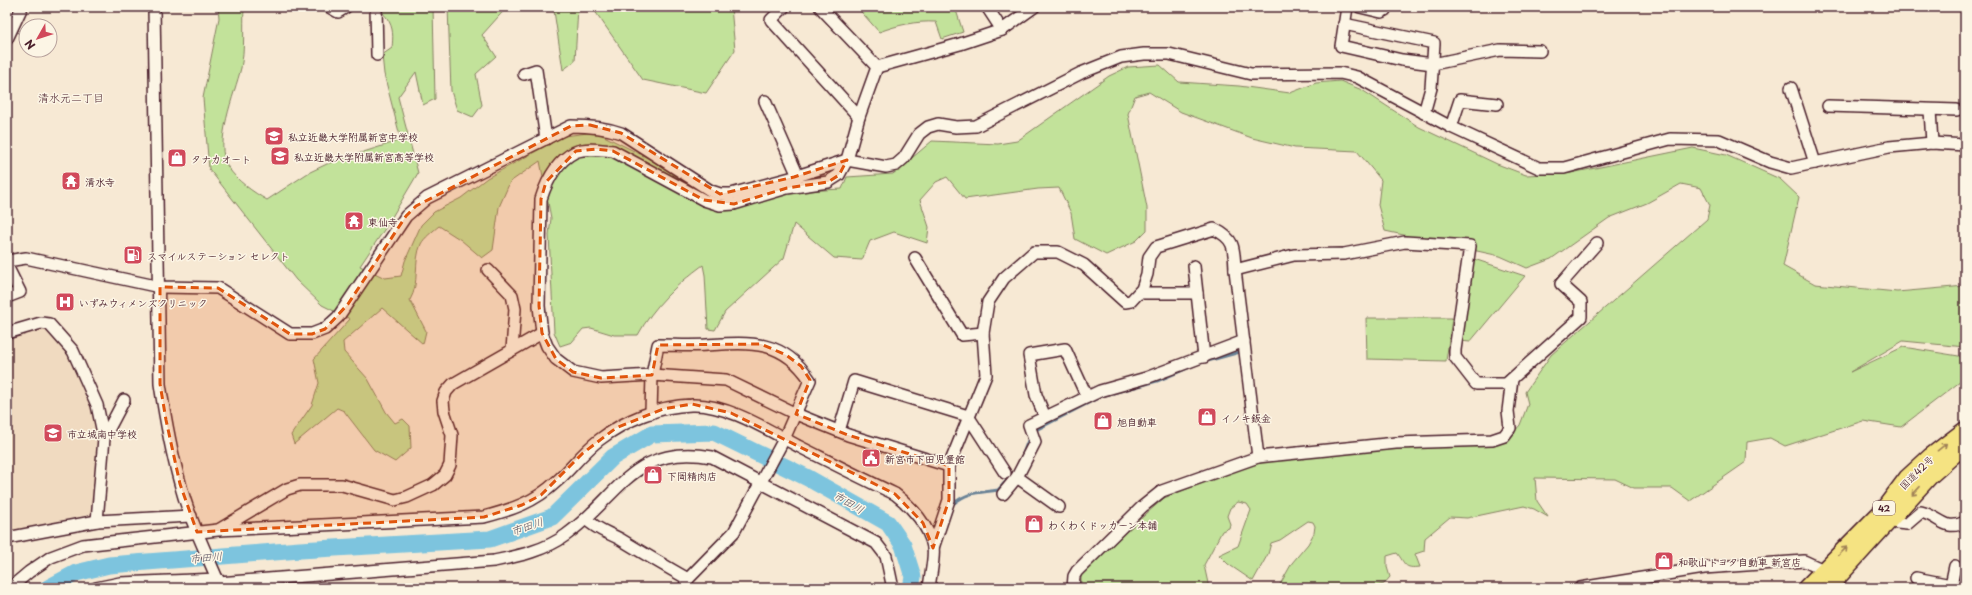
<svg xmlns="http://www.w3.org/2000/svg" width="1972" height="595" viewBox="0 0 1972 595" font-family="'Playpen Sans','Klee One',sans-serif">
	<style>
		.built { fill: #f0dac0 }
		.green { fill: #c2e29a; stroke: #868062 }
		.lines { fill: none; stroke-linecap: round; stroke-linejoin: round }
		.stream { stroke: #698296; stroke-width: 3 }
		.river { stroke: #7dc4de; stroke-width: 17 }
		.minor-casing { stroke: #4a1f2b; stroke-width: 14 }
		.highway-casing { stroke: #4a1f2b; stroke-width: 19 }
		.minor { stroke: #fcf5e5; stroke-width: 11 }
		.highway { stroke: #f5e382; stroke-width: 16 }
		.oneway { stroke: #a08156 }
		.marked { fill: #e0560e; fill-opacity: 0.2; stroke: #e0560e; stroke-width: 3; stroke-dasharray: 8 5; stroke-linejoin: round }
		.labels { text-anchor: middle; dominant-baseline: central; stroke-width: 3; stroke-linejoin: round; paint-order: stroke }
		.shield { fill: #fcf5e5; stroke: #7f5f63; stroke-width: 1 }
		.shield-label { font-size: 9px; font-weight: bold; fill: #4a1f2b }
		.poi-label { font-size: 10px; font-weight: bold; fill: #4a1f2b; stroke: #fcf5e5; text-anchor: start }
		.street-label { font-size: 10px; fill: #4a1f2b; stroke: #fcf5e5 }
		.neighbourhood-label { font-size: 11px; fill: #4a1f2b; stroke: #fcf5e5 }
		.water-label { font-size: 11px; font-style: italic; fill: #595161; stroke: #fcf5e5 }
	</style>
	<rect width="100%" height="100%" fill="#f7e9d4"/>
	<filter id="ink" filterUnits="userSpaceOnUse"><feTurbulence type="fractalNoise" baseFrequency=".025" numOctaves="2"/><feDisplacementMap in="SourceGraphic" scale="8" xChannelSelector="R" yChannelSelector="G"/><feConvolveMatrix kernelMatrix="1 2 1 2 8 2 1 2 1" color-interpolation-filters="sRGB"/></filter>
	<g filter="url(#ink)">
		<path class="built" d="M 44,328 L 50,330 L 72,360 L 97,420 L 99,439 L 93,514 L 7,532 L 7,338 Z"/>
		<g class="green">
			<path d="M 218,7 L 244,7 C 243,27 245,49 241,68 C 235,93 213,144 228,167 C 237,181 253,192 267,200 L 308,173 L 329,163 L 401,140 L 384,74 L 382,55 L 392,48 C 393,37 394,28 387,18 C 384,14 381,12 381,7 L 433,7 L 435,99 L 423,105 L 416,72 L 398,97 L 418,173 L 386,227 L 360,266 L 385,278 L 401,276 L 405,261 L 421,225 L 434,212 L 461,198 L 487,178 L 564,136 L 596,132 L 648,158 L 715,196 L 842,189 L 847,177 L 893,174 L 932,141 L 998,144 L 1017,141 L 1109,76 L 1128,67 L 1160,65 L 1179,82 L 1239,86 L 1290,93 L 1316,83 L 1340,81 L 1362,90 L 1419,127 L 1497,164 L 1526,175 L 1571,173 L 1693,148 L 1726,155 L 1780,179 L 1799,197 L 1783,266 L 1815,284 L 1897,292 L 1965,286 L 1965,347 L 1903,341 L 1850,372 L 1903,347 L 1965,357 L 1965,378 L 1901,427 L 1863,421 L 1785,446 L 1770,438 L 1747,442 L 1746,462 L 1690,501 L 1672,488 L 1634,488 L 1615,479 L 1535,478 L 1537,501 L 1548,517 L 1534,509 L 1524,506 L 1467,518 L 1450,517 L 1425,538 L 1424,551 L 1415,554 L 1420,567 C 1403,569 1406,564 1397,553 L 1387,556 L 1387,567 L 1390,577 L 1384,584 L 1368,588 L 1278,588 L 1292,563 L 1308,544 L 1314,533 L 1315,526 L 1313,522 L 1308,521 L 1280,540 L 1271,543 L 1268,554 L 1253,581 L 1228,564 L 1219,555 L 1238,546 L 1251,510 L 1247,504 L 1238,502 L 1230,508 L 1227,516 L 1230,524 L 1229,528 L 1222,531 L 1204,565 L 1209,588 L 1081,588 L 1081,572 L 1164,498 L 1251,464 L 1353,451 L 1470,446 L 1508,439 L 1520,425 L 1528,404 L 1525,392 L 1551,355 L 1707,219 L 1710,205 L 1701,188 L 1681,184 L 1647,203 L 1609,218 L 1551,259 L 1527,268 L 1500,256 L 1385,231 L 1378,205 L 1381,180 L 1357,151 L 1295,148 L 1252,138 L 1181,112 L 1149,92 L 1135,96 L 1128,114 L 1147,208 L 1147,230 L 1136,241 L 1106,255 L 1075,239 L 1071,213 L 1059,188 L 1038,189 L 965,199 L 947,177 L 936,182 L 920,200 L 929,227 L 927,243 L 894,232 L 870,241 L 862,260 L 834,258 L 794,224 L 784,258 L 725,312 L 715,330 L 708,329 L 705,275 L 703,265 C 677,284 653,307 638,335 L 614,335 L 591,328 L 583,329 L 572,342 L 560,346 L 554,332 L 549,235 L 551,218 L 540,161 L 510,182 L 499,207 L 493,250 L 482,258 L 461,240 L 439,226 C 433,231 424,238 421,244 C 413,262 420,283 410,300 L 426,331 L 423,344 L 382,308 L 343,342 L 344,352 L 368,379 L 386,412 L 395,423 L 403,419 L 410,426 L 411,448 L 395,462 L 374,450 L 344,411 L 337,408 L 294,444 L 291,435 L 312,405 L 319,383 L 314,359 L 350,319 L 322,305 L 296,280 L 209,169 L 203,98 L 219,18 Z"/>
			<path d="M 448,7 L 507,7 L 482,35 L 496,56 L 476,74 L 482,105 L 473,117 L 457,110 L 451,91 Z"/>
			<path d="M 542,7 L 578,7 L 575,61 L 563,70 L 554,11 Z"/>
			<path d="M 592,7 L 731,7 L 735,50 L 706,93 L 643,80 Z"/>
			<path d="M 857,7 L 955,7 L 963,32 L 942,39 L 936,22 C 915,21 898,25 879,32 Z"/>
			<path d="M 1471,258 L 1525,276 L 1470,342 L 1460,341 Z"/>
			<path d="M 1366,318 L 1452,318 L 1446,361 L 1367,359 Z"/>
		</g>
		<g class="lines">
			<g class="stream">
				<path d="M 1034,431 L 1102,396 L 1157,381 L 1197,364 L 1240,352"/>
				<path d="M 1022,456 L 1030,435"/>
				<path d="M 953,504 C 969,491 979,493 998,490 L 1008,479"/>
			</g>
			<path class="river" d="M 48,588 L 76,573 L 109,565 L 300,550 L 490,539 L 552,517 L 613,457 L 652,434 L 714,432 L 808,478 L 888,523 L 903,545 L 913,577 L 911,588"/>
			<defs>
				<g id="minor">
					<path d="M 154,7 L 160,384 C 165,417 171,451 180,483 C 189,519 207,554 221,588"/>
					<path d="M 329,7 L 338,12 L 346,7"/>
					<path d="M 376,7 L 377,55"/>
					<path d="M 784,7 L 771,20 L 859,117"/>
					<path d="M 820,7 L 877,67"/>
					<path d="M 987,7 L 1002,30"/>
					<path d="M 1347,7 L 1341,46 L 1402,60 L 1433,64 L 1500,50 L 1540,51"/>
					<path d="M 1360,7 L 1381,12 L 1385,10"/>
					<path d="M 1344,24 L 1434,43 L 1431,88 L 1424,113"/>
					<path d="M 7,39 L 22,7"/>
					<path d="M 877,67 L 859,117 L 847,160 L 839,175 L 828,182 L 787,188 L 734,204 L 720,205 L 704,200 L 613,151 C 602,150 586,147 575,152 C 557,161 547,180 541,199 L 539,306 L 542,333 L 547,346 L 556,359 L 573,372 L 601,378 L 652,375 L 726,380 L 796,414 L 848,435 L 949,466"/>
					<path d="M 877,67 L 960,44 L 1002,30 L 1034,7"/>
					<path d="M 524,74 L 536,70 L 546,139"/>
					<path d="M 1791,88 L 1815,163"/>
					<path d="M 765,101 L 798,176"/>
					<path d="M 1828,106 L 1957,110"/>
					<path d="M 1930,110 L 1932,143"/>
					<path d="M 1451,127 L 1460,100 L 1497,104"/>
					<path d="M 915,258 L 962,335 L 983,333"/>
					<path d="M 7,261 L 26,258 L 160,287 L 218,288 L 290,334 L 312,334 L 325,329 L 338,317 L 406,216 L 427,198 L 571,126 C 589,126 604,127 621,133 L 711,191 L 720,194 L 731,194 L 794,177 L 847,160 L 886,167 L 896,165 L 904,158 L 919,134 L 928,127 L 938,124 L 956,127 L 976,126 L 1081,73 L 1121,57 L 1144,54 L 1169,54 L 1251,74 L 1340,73 L 1357,77 L 1451,127 L 1539,168 L 1564,168 L 1670,139 L 1719,140 L 1770,162 L 1791,168 L 1889,147 L 1932,143 L 1965,145"/>
					<path d="M 7,266 L 20,292 L 7,297"/>
					<path d="M 1194,266 L 1204,357"/>
					<path d="M 488,270 L 512,295 L 515,309 L 512,350"/>
					<path d="M 1235,270 L 1294,255 L 1344,254 L 1405,242 L 1470,246 L 1455,350 L 1455,357 L 1476,384 L 1506,384 L 1581,317 L 1581,302 L 1561,284 L 1597,243"/>
					<path d="M 1139,293 L 1197,293"/>
					<path d="M 7,333 L 41,323 L 49,324 L 73,351 L 97,405 L 104,438 L 97,521"/>
					<path d="M 651,413 L 652,375 L 658,345 C 674,345 691,346 707,345 C 750,342 783,339 810,380 L 784,439 L 734,532 L 688,579 L 684,588"/>
					<path d="M 1045,417 L 1036,395 L 1029,355 L 1065,349 L 1087,397"/>
					<path d="M 839,431 L 854,381 L 968,416 L 1005,473"/>
					<path d="M 104,438 L 124,400"/>
					<path d="M 1017,477 L 1059,507"/>
					<path d="M 1003,494 L 1017,477 L 1035,442 L 1029,425 L 1100,391 L 1146,378 L 1244,341"/>
					<path d="M 1887,514 L 1897,523 L 1907,524 L 1921,512 C 1941,517 1945,532 1965,522"/>
					<path d="M 586,519 C 597,530 607,532 620,539 C 643,553 665,566 688,579"/>
					<path d="M 220,529 L 287,489 L 300,485 L 342,485 L 395,500 L 407,497 L 433,485 L 445,475 L 450,465 L 452,435 L 444,411 L 443,401 L 446,392 L 453,384 L 542,333"/>
					<path d="M 7,538 L 97,521 L 191,516"/>
					<path d="M 933,548 L 949,500 L 949,466 L 986,375 L 983,333 L 988,302 L 1004,278 L 1034,252 L 1058,252 L 1084,265 L 1125,302 L 1131,301 L 1142,289 L 1147,274 L 1149,257 L 1156,247 L 1214,229 C 1235,239 1234,248 1235,270 L 1258,457"/>
					<path d="M 1916,578 L 1951,585 L 1955,566"/>
					<path d="M 219,583 L 494,561 C 519,556 546,550 566,535 C 619,497 633,443 712,457 L 876,543 L 886,556 L 892,584 L 891,588"/>
					<path d="M 10,588 L 29,572 L 51,557 L 83,545 L 218,530 L 484,517 C 511,510 535,502 556,482 C 571,469 583,452 599,440 C 625,420 659,406 691,405 C 726,403 768,430 798,446 C 830,462 863,479 895,494 C 912,507 929,526 933,547 C 935,557 930,577 929,588"/>
					<path d="M 96,588 L 120,583 L 218,579"/>
					<path d="M 1073,588 L 1074,576 L 1077,571 L 1142,507 L 1162,491 L 1258,457 L 1396,443 L 1492,440 L 1504,436 L 1510,428 L 1508,411 L 1512,379"/>
					<path d="M 1580,588 L 1704,568 L 1804,561 L 1830,573"/>
					<path d="M 1951,588 L 1951,585 L 1965,587"/>
				</g>
				<g id="highway">
					<path d="M 1806,588 L 1883,510 L 1907,478 L 1931,456 L 1965,430"/>
					<path d="M 1828,588 L 1930,476 L 1965,445"/>
				</g>
			</defs>
			<use href="#minor" class="minor-casing"/>
			<use href="#highway" class="highway-casing"/>
			<use href="#minor" class="minor"/>
			<use href="#highway" class="highway"/>
		</g>
		<defs><path id="oneway-shaft" d="M-6 0H5M1.5-3L5.5 0L1.5 3" fill="none" stroke-width="1.6" stroke-linecap="round" stroke-linejoin="round"/></defs>
		<g class="oneway">
			<use href="#oneway-shaft" transform="translate(1942 447) rotate(-39)"/>
			<use href="#oneway-shaft" transform="translate(1916 491) rotate(133)"/>
			<use href="#oneway-shaft" transform="translate(1843 551) rotate(-46)"/>
		</g>
	</g>
	<path class="marked" d="M 590,125 L 621,133 L 720,194 L 794,177 L 847,160 L 839,175 L 828,182 L 787,188 L 734,204 L 704,200 L 613,151 L 596,149 L 576,151 L 546,182 L 541,199 L 539,306 L 542,333 L 556,359 L 573,372 L 601,378 L 652,375 L 658,345 L 761,344 L 786,355 L 801,366 L 810,380 L 796,414 L 848,435 L 949,466 L 949,500 L 933,548 L 923,523 L 895,494 L 731,413 L 692,404 L 663,409 L 616,428 L 583,453 L 541,495 L 522,505 L 484,517 L 197,532 L 180,484 L 166,420 L 160,384 L 160,287 L 218,288 L 290,334 L 312,334 L 325,329 L 348,304 L 406,216 L 416,206 L 571,126 Z"/>
	<defs>
		<symbol id="school-square" viewBox="-11 -11 22 22"><rect x="-9" y="-9" width="18" height="18" rx="4" fill="#d1495b" stroke="#fcf5e5"/><path d="M0-5L7-2L0 1L-7-2ZM-4 1L0 2.5L4 1V4Q0 6-4 4Z" fill="#fff"/></symbol>
		<symbol id="shop-square" viewBox="-11 -11 22 22"><rect x="-9" y="-9" width="18" height="18" rx="4" fill="#d1495b" stroke="#fcf5e5"/><path d="M-5-2.5h2.3a2.7 3.5 0 0 1 5.4 0H5L5.5 6h-11ZM-1.5-2.5h3a1.5 2.3 0 0 0-3 0Z" fill="#fff"/></symbol>
		<symbol id="temple-square" viewBox="-11 -11 22 22"><rect x="-9" y="-9" width="18" height="18" rx="4" fill="#d1495b" stroke="#fcf5e5"/><path d="M0-6L5-2H3V0L6.5 2.5H4V6H1.5V3h-3V6H-4V2.5H-6.5L-3 0V-2H-5Z" fill="#fff"/></symbol>
		<symbol id="fuel-square" viewBox="-11 -11 22 22"><rect x="-9" y="-9" width="18" height="18" rx="4" fill="#d1495b" stroke="#fcf5e5"/><path d="M-5.5-6h7V0h2V4h1.3V-2.5L3-4.5l.8-.8L6-3V5H2.5V1h-1V6h-7ZM-4.2-4.7v3.2H.2V-4.7Z" fill="#fff"/></symbol>
		<symbol id="hospital-square" viewBox="-11 -11 22 22"><rect x="-9" y="-9" width="18" height="18" rx="4" fill="#d1495b" stroke="#fcf5e5"/><path d="M-5-5h3v3.5h4V-5h3V5h-3V1.5h-4V5h-3Z" fill="#fff"/></symbol>
		<symbol id="civic-square" viewBox="-11 -11 22 22"><rect x="-9" y="-9" width="18" height="18" rx="4" fill="#d1495b" stroke="#fcf5e5"/><path d="M-.6-6.5H3V-4.5H.6V-3L4-1V1h2V6H-6V1h2V-1L-.6-3ZM-1.2 2.5V6h2.4V2.5Z" fill="#fff"/></symbol>
	</defs>
	<g fill-rule="evenodd">
		<use href="#school-square" x="263" y="125" width="22" height="22"/>
		<use href="#school-square" x="269" y="145" width="22" height="22"/>
		<use href="#shop-square" x="166" y="147" width="22" height="22"/>
		<use href="#temple-square" x="60" y="170" width="22" height="22"/>
		<use href="#temple-square" x="343" y="210" width="22" height="22"/>
		<use href="#fuel-square" x="122" y="244" width="22" height="22"/>
		<use href="#hospital-square" x="54" y="291" width="22" height="22"/>
		<use href="#shop-square" x="1196" y="406" width="22" height="22"/>
		<use href="#shop-square" x="1092" y="410" width="22" height="22"/>
		<use href="#school-square" x="42" y="422" width="22" height="22"/>
		<use href="#civic-square" x="860" y="447" width="22" height="22"/>
		<use href="#shop-square" x="642" y="464" width="22" height="22"/>
		<use href="#shop-square" x="1023" y="513" width="22" height="22"/>
		<use href="#shop-square" x="1653" y="550" width="22" height="22"/>
	</g>
	<g class="labels">
		<rect class="shield" x="1873" y="501" width="22" height="14" rx="3"/>
		<g class="shield-label">
			<text x="1884" y="508">42</text>
		</g>
		<g class="poi-label">
			<text x="288" y="136">私立近畿大学附属新宮中学校</text>
			<text x="294" y="156">私立近畿大学附属新宮高等学校</text>
			<text x="191" y="158">タナカオート</text>
			<text x="85" y="181">清水寺</text>
			<text x="368" y="221">東仙寺</text>
			<text x="147" y="255">スマイルステーション セレクト</text>
			<text x="79" y="302">いずみウィメンズクリニック</text>
			<text x="1221" y="417">イノキ鈑金</text>
			<text x="1117" y="421">旭自動車</text>
			<text x="67" y="433">市立城南中学校</text>
			<text x="885" y="458">新宮市下田児童館</text>
			<text x="667" y="475">下岡精肉店</text>
			<text x="1048" y="524">わくわくドッカーン本舗</text>
			<text x="1678" y="561">和歌山トヨタ自動車 新宮店</text>
		</g>
		<g class="street-label">
			<text transform="translate(1916 472) rotate(-45)">国道42号</text>
		</g>
		<g class="neighbourhood-label">
			<text x="71" y="97">清水元二丁目</text>
		</g>
		<g class="water-label">
			<text transform="translate(849 502) rotate(30)">市田川</text>
			<text transform="translate(527 526) rotate(-19)">市田川</text>
			<text transform="translate(206 557) rotate(-5)">市田川</text>
		</g>
	</g>
	<rect width="1972" height="595" fill="none" stroke="#fcf5e5" stroke-width="24"/>
	<rect x="12" y="12" width="1948" height="571" fill="none" stroke="#4a1f2b" stroke-width="1.5" filter="url(#ink)"/>
	<g transform="translate(38 38) rotate(231)"><circle r="19" fill="#fcf5e5" stroke="#b59f9b"/>
	<path d="M0-3L7 15L0 10L-7 15Z" fill="#d1495b"/>
	<text y="-6" font-size="11" font-weight="bold" text-anchor="middle" fill="#4a1f2b">N</text>
	</g>
</svg>
